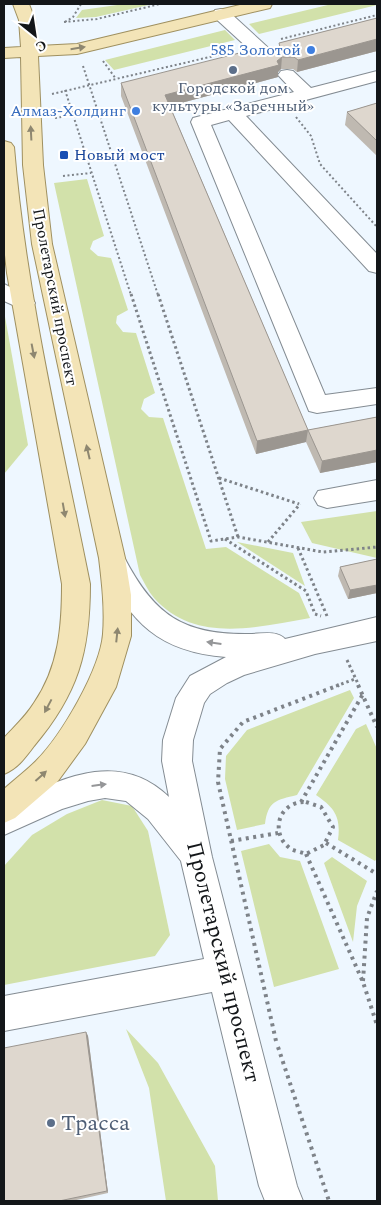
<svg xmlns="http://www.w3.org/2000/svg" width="381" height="1205" viewBox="0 0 381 1205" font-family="Spectral,serif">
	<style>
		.green { fill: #d2e1aa }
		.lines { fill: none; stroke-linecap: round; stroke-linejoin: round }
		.minor-casing { stroke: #848c93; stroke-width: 2 }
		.major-casing { stroke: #9f9060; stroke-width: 2 }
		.path-far2 { stroke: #7e8389; stroke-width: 2; stroke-dasharray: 2 2.5; stroke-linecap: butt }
		.path-far1 { stroke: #7e8389; stroke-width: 3; stroke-dasharray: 2.5 3; stroke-linecap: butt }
		.path { stroke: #7e8389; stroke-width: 4; stroke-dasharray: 3 4.5; stroke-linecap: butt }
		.minor { fill: #fff; fill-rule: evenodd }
		.major { fill: #f3e4b7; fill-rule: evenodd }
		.wall { fill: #bfb9b1 }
		.shaded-wall { fill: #9b9690 }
		.building { fill: #ded7ce; stroke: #9b9690 }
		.oneway { fill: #8e8770 }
		.oneway2 { fill: #959698 }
		.shop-dot { fill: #3f7fe0; stroke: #fff; stroke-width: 2 }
		.service-dot { fill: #5c6f8a; stroke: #fff; stroke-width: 2 }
		.transit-dot { fill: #1a4fb4; stroke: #fff; stroke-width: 2 }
		.labels { text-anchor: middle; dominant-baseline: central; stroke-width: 4; stroke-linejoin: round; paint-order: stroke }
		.far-shop-label { font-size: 16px; fill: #366cbe; stroke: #fff; text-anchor: end }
		.far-service-label { font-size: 16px; fill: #4e5e75; stroke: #fff }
		.far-transit-label { font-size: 16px; fill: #164399; stroke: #fff; text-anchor: start }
		.far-street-label { font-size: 16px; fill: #131619; stroke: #fff }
		.near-street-label { font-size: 22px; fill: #131619; stroke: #fff }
		.near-service-label { font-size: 22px; fill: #4e5e75; stroke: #fff; text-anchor: start }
	</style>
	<rect width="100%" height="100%" fill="#eef7ff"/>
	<g class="green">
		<path d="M 124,4 L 153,4 L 96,17 L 76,18 L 82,10 Z"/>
		<path d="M 332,4 L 377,5 L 259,34 L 249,24 Z"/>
		<path d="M 225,30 L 235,40 L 114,70 L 105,60 Z"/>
		<path d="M 87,179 L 104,236 L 93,241 L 90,249 L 98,256 L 111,258 L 128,310 L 117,316 L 116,323 L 123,332 L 136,333 L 155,393 L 144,399 L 141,409 L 149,417 L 163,418 L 206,549 L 226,547 L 299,593 L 310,618 C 257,627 195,644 154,598 C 148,591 144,582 140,575 L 54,183 Z"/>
		<path d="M 4,311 L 28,445 L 4,474 Z"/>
		<path d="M 377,511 L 377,558 L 312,543 L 301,522 Z"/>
		<path d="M 237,542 L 293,553 L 305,586 Z"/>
		<path d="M 350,690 L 354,698 L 297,795 C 276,800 268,801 265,824 L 237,830 L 225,779 L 226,756 L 247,730 Z"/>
		<path d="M 366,724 L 377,749 L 377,858 L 375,861 L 338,840 C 341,817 335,808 316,795 L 356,729 Z"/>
		<path d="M 102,800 L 132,806 L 148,831 L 170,935 L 155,956 L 4,985 L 4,866 L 32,835 L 67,814 Z"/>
		<path d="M 269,844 L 280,857 L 300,861 L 339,969 L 274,987 L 241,851 Z"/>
		<path d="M 332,857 L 367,881 L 357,906 L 353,942 L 324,863 Z"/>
		<path d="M 126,1029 L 158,1063 L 215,1166 L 218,1201 L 166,1201 L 149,1088 Z"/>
	</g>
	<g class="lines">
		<defs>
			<g id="minor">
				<path d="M 221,9 L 227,10 L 275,54 L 278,58 L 275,62 L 263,62 L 215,18 L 213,14 L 215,10 Z"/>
				<path d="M 287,70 L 293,71 L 311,88 L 377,71 L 377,81 L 246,116 L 377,254 L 377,273 L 369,271 L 229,120 L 211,125 L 325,395 L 377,388 L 377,404 L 317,413 L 309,411 L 191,122 L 193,118 L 294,92 L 278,75 L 281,71 Z"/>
				<path d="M 4,284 L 32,298 L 35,303 L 32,308 L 24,310 L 4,301 Z"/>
				<path d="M 377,480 L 377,500 L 327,508 L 318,505 L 314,498 L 318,491 Z"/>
				<path d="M 115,554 L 124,557 C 154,615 183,635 249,634 C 260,634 277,630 285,639 L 377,617 L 377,641 L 315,654 L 244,675 L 227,683 L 210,694 L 204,703 L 193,740 L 192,761 L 212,857 L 297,1186 L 303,1201 L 265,1201 L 259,1186 L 212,992 L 4,1031 L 4,996 L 204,959 L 181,861 L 148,819 L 126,801 L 105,798 L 88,801 L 62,809 L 4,835 L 4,805 C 58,781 117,747 169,797 L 162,761 L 163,740 L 176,698 L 190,676 L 226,657 C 159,652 130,622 102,565 L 106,557 Z"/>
			</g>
			<g id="major">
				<path d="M 13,4 L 29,4 L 35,20 L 38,46 L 77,44 L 244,4 L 272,4 L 270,8 L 77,54 L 38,56 L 43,165 L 52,244 L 125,558 L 131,595 L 131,636 L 116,687 L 85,744 L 58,781 L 15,818 L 4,823 L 4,789 C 14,780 26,771 36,761 C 61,736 100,670 103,634 C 105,609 102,583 99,558 L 32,244 L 23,165 L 21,57 L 4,58 L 4,48 L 21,47 L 19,20 Z"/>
				<path d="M 4,141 L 11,143 L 14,147 C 26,294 61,439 90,584 C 90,652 78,694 34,746 C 25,758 18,768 4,774 L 4,738 C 14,727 26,716 34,703 C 59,667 62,626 62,584 L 7,273 L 4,246 Z"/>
			</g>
		</defs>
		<use href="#minor" class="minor-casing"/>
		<use href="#major" class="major-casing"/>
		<g class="path-far2">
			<path d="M 64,22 L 97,19 L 160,4"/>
			<path d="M 65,22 L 73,17 L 81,4"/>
			<path d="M 281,39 L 377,15"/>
			<path d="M 103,61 L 116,79"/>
			<path d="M 83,66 L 158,295"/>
			<path d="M 65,90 L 131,295"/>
			<path d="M 52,94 L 231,52"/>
			<path d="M 296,117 L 311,136 L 320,164 L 377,227"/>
			<path d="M 55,118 L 98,111"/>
			<path d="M 63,176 L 91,173"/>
		</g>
		<g class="path-far1">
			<path d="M 131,294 L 211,541 L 238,537 L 323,552 L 377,547"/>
			<path d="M 158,294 L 238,537"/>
			<path d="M 219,478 L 299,504"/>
			<path d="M 225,539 L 306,591 L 315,614 L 321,616"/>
			<path d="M 268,542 L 300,504"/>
			<path d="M 298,548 L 327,616"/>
			<path d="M 347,660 L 359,686"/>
			<path d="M 336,686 L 355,679"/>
		</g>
		<g class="path">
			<path d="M 358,685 L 377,727"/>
			<path d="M 301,802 L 363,694"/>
			<path d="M 306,802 L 321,807 L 333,827 L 324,845 L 306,854 C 301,852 295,851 291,849 C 269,834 278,801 306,802 Z"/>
			<path d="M 231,841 L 278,833"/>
			<path d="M 326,843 L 377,874"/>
			<path d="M 306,854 L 363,982 L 377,1025"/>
			<path d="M 363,981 L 367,918 L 377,891"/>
			<path d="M 276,1041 L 218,782 L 220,749 L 243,722 L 339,685"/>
			<path d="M 278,1047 L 329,1201"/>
		</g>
		<use href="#minor" class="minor"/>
		<use href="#major" class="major"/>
	</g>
	<g class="wall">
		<path d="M 377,18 L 377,51 L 297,72 L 293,69 L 281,69 L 278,72 L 278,77 L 170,106 L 308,430 L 377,417 L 377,462 L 320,473 L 306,442 L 256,454 L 121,96 L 121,83 L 264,51 L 276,51 L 279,48 L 279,43 Z"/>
		<path d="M 377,103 L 377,156 L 345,125 L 347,112 Z"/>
		<path d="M 377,559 L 377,593 L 348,599 L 338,576 L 340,567 Z"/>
		<path d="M 86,1032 L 88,1036 L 108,1193 L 72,1201 L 4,1201 Z"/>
	</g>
	<g class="shaded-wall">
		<path d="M 377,39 L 377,51 L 297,72 L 298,60 Z"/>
		<path d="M 282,57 L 281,69 L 278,72 L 278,77 L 166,107 L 165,95 L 277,61 Z"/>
		<path d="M 308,430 L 306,442 L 256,454 L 257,441 Z"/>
		<path d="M 377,450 L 377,462 L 320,473 L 322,461 Z"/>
		<path d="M 377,585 L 377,593 L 348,599 L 350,590 Z"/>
		<path d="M 86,1032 L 88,1036 L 108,1193 L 107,1191 Z"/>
	</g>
	<g class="building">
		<path d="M 377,18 L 377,39 L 298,60 L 294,57 L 282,57 L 277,61 L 279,65 L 165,95 L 308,430 L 257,441 L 121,83 L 259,48 L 264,51 L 276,51 L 280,47 L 279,43 Z"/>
		<path d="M 377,103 L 377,141 L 347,112 Z"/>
		<path d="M 377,417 L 377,450 L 322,461 L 308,430 Z"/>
		<path d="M 377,559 L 377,585 L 350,590 L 340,567 Z"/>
		<path d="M 86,1032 L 107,1191 L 59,1201 L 4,1201 L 4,1048 Z"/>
	</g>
	<defs><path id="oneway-solid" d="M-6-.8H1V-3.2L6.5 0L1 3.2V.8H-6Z" transform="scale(1.25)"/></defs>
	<g class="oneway">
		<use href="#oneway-solid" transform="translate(78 48) rotate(-9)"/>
		<use href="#oneway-solid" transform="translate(31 133) rotate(-93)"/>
		<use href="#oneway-solid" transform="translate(33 351) rotate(79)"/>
		<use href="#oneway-solid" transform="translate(88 452) rotate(-103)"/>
		<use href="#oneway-solid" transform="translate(64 510) rotate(80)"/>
		<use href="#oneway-solid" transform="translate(117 635) rotate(-84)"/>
		<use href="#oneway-solid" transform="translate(48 706) rotate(118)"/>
		<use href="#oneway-solid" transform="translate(41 776) rotate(-42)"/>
	</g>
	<g class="oneway2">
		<use href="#oneway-solid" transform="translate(214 643) rotate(-172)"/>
		<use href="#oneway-solid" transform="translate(99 785) rotate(-7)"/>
	</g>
	<g class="shop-dot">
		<circle cx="311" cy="50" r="5"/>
		<circle cx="136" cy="111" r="5"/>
	</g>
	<g class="service-dot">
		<circle cx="233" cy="70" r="5"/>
		<circle cx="51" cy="1123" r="5"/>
	</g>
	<rect class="transit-dot" x="59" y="150" width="10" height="10" rx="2.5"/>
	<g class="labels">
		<g class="far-shop-label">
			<text x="301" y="50">585 Золотой</text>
			<text x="126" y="111">Алмаз-Холдинг</text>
		</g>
		<g class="far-service-label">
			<text x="233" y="88">Городской дом<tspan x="233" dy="18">культуры «Заречный»</tspan></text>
		</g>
		<g class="far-transit-label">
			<text x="74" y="155">Новый мост</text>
		</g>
		<g class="far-street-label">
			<text transform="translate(55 297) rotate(79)">Пролетарский проспект</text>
		</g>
		<g class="near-street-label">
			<text transform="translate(223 962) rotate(76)">Пролетарский проспект</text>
		</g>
		<g class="near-service-label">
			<text x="61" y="1123">Трасса</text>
		</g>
	</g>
	<rect width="381" height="1205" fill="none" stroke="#131619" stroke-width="10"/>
	<g transform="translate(35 35) rotate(150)" stroke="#ffffff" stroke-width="4" paint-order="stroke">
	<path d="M0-4L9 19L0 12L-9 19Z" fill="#131619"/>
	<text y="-8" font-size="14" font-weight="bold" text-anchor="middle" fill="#131619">С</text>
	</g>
</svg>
